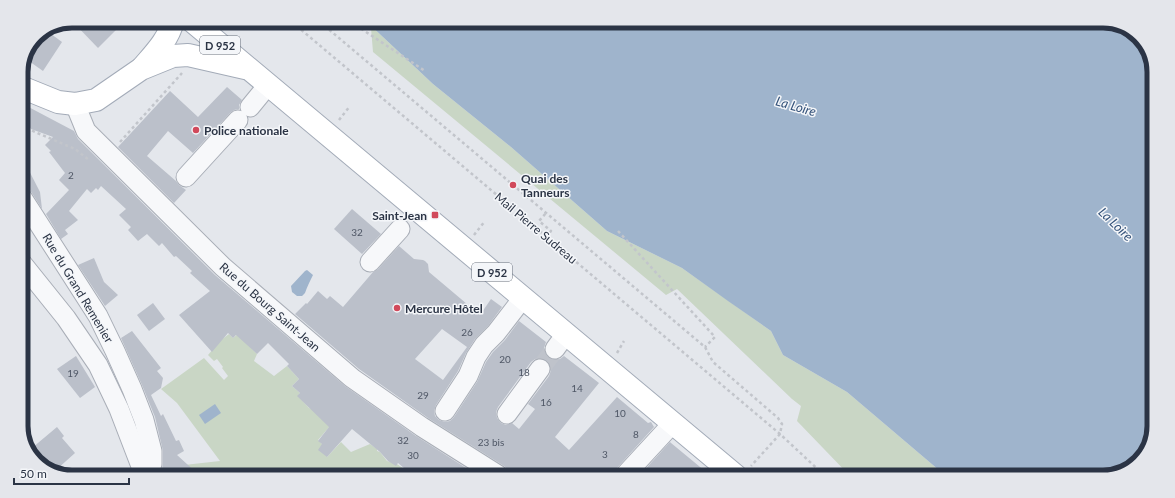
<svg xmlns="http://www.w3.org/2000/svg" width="1175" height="498" viewBox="0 0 1175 498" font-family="Lato,sans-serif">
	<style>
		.green { fill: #c9d6c5 }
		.water { fill: #9fb4cc }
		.building { fill: #bbc0ca; fill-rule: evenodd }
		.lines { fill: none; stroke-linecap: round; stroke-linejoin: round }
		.minor-tunnel { stroke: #bfc3cb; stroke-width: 19; stroke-dasharray: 19 10; stroke-linecap: butt }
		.minor-casing { stroke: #a9aeb7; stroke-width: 21 }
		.major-casing { stroke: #a3abb8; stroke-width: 24 }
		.path { stroke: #c2c5cb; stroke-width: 2.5; stroke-dasharray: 3 3; stroke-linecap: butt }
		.minor { stroke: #f7f8fa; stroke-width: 19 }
		.major { stroke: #fff; stroke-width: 22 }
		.poi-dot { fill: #d1495b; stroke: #f4f6f9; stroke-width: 1.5 }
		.labels { text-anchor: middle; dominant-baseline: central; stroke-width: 3; stroke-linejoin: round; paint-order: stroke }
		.number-label { font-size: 10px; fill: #4f5766 }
		.shield { fill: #f4f6f9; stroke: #676e7b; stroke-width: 1 }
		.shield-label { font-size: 11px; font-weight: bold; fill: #2b3445 }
		.poi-label { font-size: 12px; font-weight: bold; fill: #2b3445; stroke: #f4f6f9; text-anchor: start }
		.street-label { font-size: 12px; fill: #2b3445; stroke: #f4f6f9 }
		.water-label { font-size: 13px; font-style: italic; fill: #34527a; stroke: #f4f6f9 }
		.rim { fill: none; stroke: #2b3445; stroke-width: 5 }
	</style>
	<rect width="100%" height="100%" fill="#e4e7ec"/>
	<g class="green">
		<path d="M 363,22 L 367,22 L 433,84 L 511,147 L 607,231 L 682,268 L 771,331 L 783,355 L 847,392 L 940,471 L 944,476 L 850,476 L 797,421 L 801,406 L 792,399 L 677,289 L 666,295 L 373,52 L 371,28 Z"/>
		<path d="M 229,334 L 233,338 L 238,334 L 257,354 L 254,361 L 274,376 L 287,366 L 299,379 L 292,386 L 300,393 L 298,396 L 309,408 L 337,418 L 318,440 L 322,444 L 325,440 L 327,457 L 341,442 L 351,452 L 370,444 L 377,449 L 377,451 L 380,452 L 387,461 L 397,464 L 411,474 L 171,474 L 184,465 L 220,461 L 177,403 L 161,389 L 204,358 L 224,380 L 228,376 L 222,368 L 223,367 L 217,359 L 214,361 L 208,355 L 221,340 Z"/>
	</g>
	<g class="water">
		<path d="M 367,22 L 1122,25 L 1144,41 L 1154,69 L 1150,445 L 1131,468 L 1103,477 L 944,476 L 940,471 L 847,392 L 783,355 L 771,331 L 728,301 L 682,268 L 607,231 L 511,147 L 433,84 Z"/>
		<path d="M 307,270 L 313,275 C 310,281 307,287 305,293 L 302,296 L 297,296 L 292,292 L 291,286 L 305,271 Z"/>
		<path d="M 215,404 L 221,413 L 205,424 L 199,415 Z"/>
	</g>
	<g class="building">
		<path d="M 72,21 L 125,21 L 98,48 Z"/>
		<path d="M 47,31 L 62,42 L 43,71 L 26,59 L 36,36 Z"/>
		<path d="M 227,87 L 242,100 L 239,105 L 239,109 L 234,110 L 230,113 L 193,153 L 168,131 L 147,156 L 176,181 L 179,185 L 186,190 L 174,203 L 118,147 L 170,91 L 198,117 Z"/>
		<path d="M 21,103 L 74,131 L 78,139 L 215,275 L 345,386 L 416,436 L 477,475 L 411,474 L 398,463 L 396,466 L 388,461 L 380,452 L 352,429 L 327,457 L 318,450 L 322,444 L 318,441 L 329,427 L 297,396 L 300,393 L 292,386 L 299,379 L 287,366 L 289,364 L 268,343 L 257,354 L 236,335 L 233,338 L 228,333 L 212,352 L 179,315 L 210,291 L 190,273 L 192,271 L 176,256 L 174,257 L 162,243 L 159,246 L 147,234 L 138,241 L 128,230 L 131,227 L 119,215 L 126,209 L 101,186 L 98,190 L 96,188 L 91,193 L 87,189 L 69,211 L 78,220 L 65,230 L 68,234 L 61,239 L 46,214 L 69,190 L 59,180 L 65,173 L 49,152 L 51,151 L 45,145 L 53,137 L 31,129 L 21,116 Z"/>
		<path d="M 21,155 L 40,192 L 42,209 L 30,190 L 21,184 Z"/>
		<path d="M 352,209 L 381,234 L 362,254 L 334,229 Z"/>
		<path d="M 399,246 L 414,259 L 423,260 L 425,261 L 428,264 L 429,272 L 480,315 L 491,299 L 502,307 L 488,326 L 475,339 L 466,353 L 458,371 L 436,405 L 434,411 L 435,416 L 439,420 L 445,422 L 450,421 L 454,417 L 477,382 L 486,362 L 493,352 L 505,340 L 519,321 L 546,342 L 544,348 L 545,354 L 548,358 L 554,360 L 560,359 L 564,356 L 599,383 L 555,437 L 569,450 L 617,397 L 648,423 L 651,422 L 654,427 L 617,468 L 614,475 L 509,475 L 508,470 L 504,466 L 428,418 L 359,369 L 295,314 L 306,303 L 307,304 L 318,291 L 327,299 L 330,296 L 343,307 L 373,272 L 378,269 ZM 442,329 L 467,347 L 443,380 L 415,359 ZM 541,358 L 547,360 L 550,364 L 551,370 L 549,376 L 528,404 L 535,409 L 519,429 L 512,423 L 506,425 L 501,423 L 497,418 L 496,412 L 498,407 L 531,362 L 535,359 Z"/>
		<path d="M 94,258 L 104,282 L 118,295 L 105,306 L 78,265 Z"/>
		<path d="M 153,303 L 165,319 L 149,331 L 137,315 Z"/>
		<path d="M 132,331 L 161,368 L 157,371 L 163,378 L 161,388 L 151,395 L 161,416 L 163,414 L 176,441 L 179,440 L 184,451 L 177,455 L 198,474 L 161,474 L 163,464 L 163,451 L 155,417 L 142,385 L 121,338 Z"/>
		<path d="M 76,356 L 95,387 L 80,398 L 57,369 Z"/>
		<path d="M 57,427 L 64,436 L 62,438 L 75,453 L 56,470 L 43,456 L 41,458 L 32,448 Z"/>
		<path d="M 670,442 L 671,443 L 711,476 L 640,475 Z"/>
	</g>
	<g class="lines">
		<path class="minor-tunnel" d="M 540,369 L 555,349"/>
		<defs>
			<g id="minor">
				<path d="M 75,104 L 86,131 L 223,267 L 352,378 L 422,427 L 498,475"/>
				<path d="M 250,107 L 268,85"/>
				<path d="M 186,177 L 238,120"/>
				<path d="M 21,196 L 98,316 L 115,351 L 132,389 L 144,420 L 152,451 L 152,464 L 147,474"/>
				<path d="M 21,262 L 66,318 L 98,365 L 119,409 L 144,474"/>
				<path d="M 370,262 L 400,229"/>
				<path d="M 555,349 L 566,334"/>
				<path d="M 445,411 L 468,376 L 476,357 L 484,345 L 496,333 L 523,298"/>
				<path d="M 507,414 L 540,369"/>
				<path d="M 625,475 L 673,423"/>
			</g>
			<g id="major">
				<path d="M 192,21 L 736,476"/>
				<path d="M 143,67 C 155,53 168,40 173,21"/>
				<path d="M 21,87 L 58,102 L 75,104 L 96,100 L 141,69 L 173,56 L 188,55 L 245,68"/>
			</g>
		</defs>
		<use href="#minor" class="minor-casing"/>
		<use href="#major" class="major-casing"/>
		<g class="path">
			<path d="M 292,22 L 780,434 L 825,476"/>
			<path d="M 320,22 L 705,347 L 713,362 L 778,418 L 782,424 L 780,434 L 751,466"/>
			<path d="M 351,22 L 425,71"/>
			<path d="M 339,120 L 350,106"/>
			<path d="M 21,126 L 75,149 L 89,160"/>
			<path d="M 120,142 L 182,73"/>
			<path d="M 618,231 L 715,337 L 705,347"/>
			<path d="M 474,235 L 485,221"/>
			<path d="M 546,237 L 551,231 L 539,221 L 546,213"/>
			<path d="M 617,353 L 624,341"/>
		</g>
		<use href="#minor" class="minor"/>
		<use href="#major" class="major"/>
	</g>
	<g class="poi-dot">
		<circle cx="196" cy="130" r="4"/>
		<circle cx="513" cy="185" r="4"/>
		<rect x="431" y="211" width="8" height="8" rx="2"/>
		<circle cx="397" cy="308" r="4"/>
	</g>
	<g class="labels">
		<g class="number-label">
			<text x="71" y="175">2</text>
			<text x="357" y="232">32</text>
			<text x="467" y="332">26</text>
			<text x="505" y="359">20</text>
			<text x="524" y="372">18</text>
			<text x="73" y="373">19</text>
			<text x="577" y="388">14</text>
			<text x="423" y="395">29</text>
			<text x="546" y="402">16</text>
			<text x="620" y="413">10</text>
			<text x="636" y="434">8</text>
			<text x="403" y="440">32</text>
			<text x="491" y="442">23 bis</text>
			<text x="605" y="454">3</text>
			<text x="413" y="455">30</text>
		</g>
		<g class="shield">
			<rect x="200" y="36" width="40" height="18" rx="3"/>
			<rect x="472" y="263" width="40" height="18" rx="3"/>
		</g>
		<g class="shield-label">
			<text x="220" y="45">D 952</text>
			<text x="492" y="272">D 952</text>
		</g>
		<g class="poi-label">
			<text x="204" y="130">Police nationale</text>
			<text x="521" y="178">Quai des<tspan x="521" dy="14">Tanneurs</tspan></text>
			<text x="427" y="215" text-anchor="end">Saint-Jean</text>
			<text x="405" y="308">Mercure Hôtel</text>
		</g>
		<g class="street-label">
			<text transform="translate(536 228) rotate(40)">Mail Pierre Sudreau</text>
			<text transform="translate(78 288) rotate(59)">Rue du Grand Remenier</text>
			<text transform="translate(270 307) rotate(41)">Rue du Bourg Saint-Jean</text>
		</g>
		<g class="water-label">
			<text transform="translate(796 106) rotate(16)">La Loire</text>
			<text transform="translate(1116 224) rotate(44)">La Loire</text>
		</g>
	</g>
	<path d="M0 0H1175V498H0ZM72 28H1103A44 44 0 0 1 1147 72V426A44 44 0 0 1 1103 470H72A44 44 0 0 1 28 426V72A44 44 0 0 1 72 28Z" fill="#e4e6eb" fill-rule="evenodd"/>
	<path class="rim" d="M72 28H1103A44 44 0 0 1 1147 72V426A44 44 0 0 1 1103 470H72A44 44 0 0 1 28 426V72A44 44 0 0 1 72 28Z"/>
	<path d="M14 478v6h115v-6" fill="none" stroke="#2b3445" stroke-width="2"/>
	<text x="20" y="478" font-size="12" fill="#2b3445" stroke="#f4f6f9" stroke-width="3" paint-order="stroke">50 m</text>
</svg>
